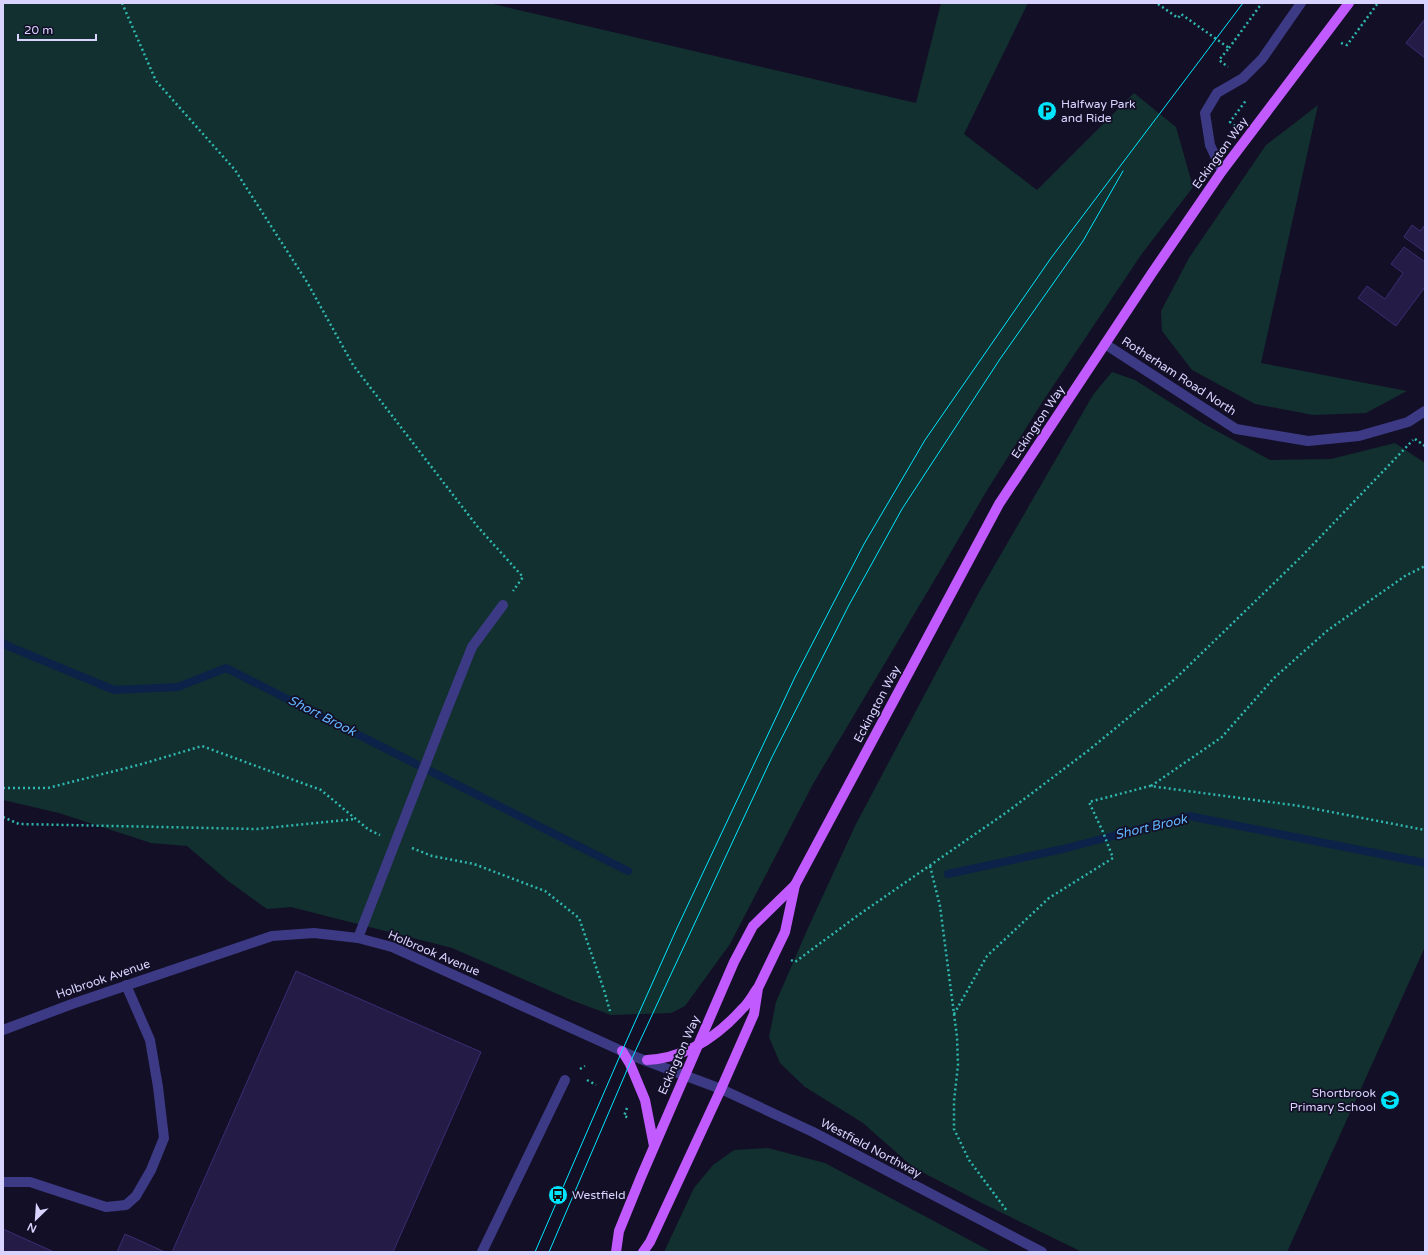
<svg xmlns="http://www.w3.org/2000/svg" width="1428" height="1255" viewBox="0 0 1428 1255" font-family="'Varela Round',sans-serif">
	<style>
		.green { fill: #12302f }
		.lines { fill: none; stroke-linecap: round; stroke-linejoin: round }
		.stream { stroke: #0c2248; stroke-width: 8 }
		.building { fill: #241b47; stroke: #3b2d73 }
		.path { stroke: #2fb8b0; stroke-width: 2.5; stroke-dasharray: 2 3; stroke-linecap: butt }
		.minor { stroke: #3d3a85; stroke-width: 10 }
		.major { stroke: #c25bff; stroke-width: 10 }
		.tram { stroke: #00e5ff; stroke-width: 1 }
		.labels { text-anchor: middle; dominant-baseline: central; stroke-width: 3.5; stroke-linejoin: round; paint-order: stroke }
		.poi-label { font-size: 12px; fill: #d9d4ff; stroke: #130f26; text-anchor: start }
		.street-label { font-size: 12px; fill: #d9d4ff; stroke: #130f26 }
		.water-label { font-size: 13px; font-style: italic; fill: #62b6ff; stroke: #130f26 }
	</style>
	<rect width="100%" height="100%" fill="#130f26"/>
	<g class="green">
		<path d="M 3,3 L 489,3 L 916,103 L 941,3 L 1028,3 L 964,134 L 1037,190 L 1134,93 L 1176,127 L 1193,187 L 1141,255 L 1043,401 L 986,492 L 941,569 L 813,784 L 730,944 L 685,1006 L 671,1013 L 611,1015 L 571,1000 L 452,948 L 291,907 L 267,909 L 228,881 L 187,846 L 151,843 L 59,813 L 3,800 Z"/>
		<path d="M 1318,105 L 1261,363 L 1407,391 L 1366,413 L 1313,415 L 1255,404 L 1192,370 L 1162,331 L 1161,311 L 1189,258 L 1266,145 Z"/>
		<path d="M 1112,372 L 1135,380 L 1204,424 L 1270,460 L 1331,459 L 1395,443 L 1425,463 L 1425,947 L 1287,1252 L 1082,1252 L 982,1203 L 914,1168 L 863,1123 L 805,1087 L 780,1063 L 769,1037 L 776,1002 L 808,928 L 856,824 L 978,594 L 1093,395 Z"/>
		<path d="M 768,1148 L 825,1163 L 992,1252 L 664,1252 L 694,1188 L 713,1165 L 734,1150 Z"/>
	</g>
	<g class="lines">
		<g class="stream">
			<path d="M 3,643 L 8,646 L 114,690 L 178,687 L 226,668 L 628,871"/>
			<path d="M 948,874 L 1063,849 L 1189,816 L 1425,863"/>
		</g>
	</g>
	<g class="building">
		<path d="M 1425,19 L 1425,58 L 1406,43 Z"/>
		<path d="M 1412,225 L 1420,231 L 1425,225 L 1425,252 L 1404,237 Z"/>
		<path d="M 1404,247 L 1425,262 L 1425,287 L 1396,326 L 1358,298 L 1367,286 L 1385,299 L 1403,273 L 1391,264 Z"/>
		<path d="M 296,971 L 481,1052 L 393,1252 L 172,1252 Z"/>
		<path d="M 3,1229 L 54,1252 L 3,1252 Z"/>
		<path d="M 125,1234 L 165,1252 L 117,1252 Z"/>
	</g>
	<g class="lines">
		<g class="path">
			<path d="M 122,3 L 156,81 L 235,170 L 307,282 L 353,365 L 477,526 L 523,577 L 513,591"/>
			<path d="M 1158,4 L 1178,18 L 1181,14 L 1229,48 L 1219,60 L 1228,67"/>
			<path d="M 1341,43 L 1347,45 L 1378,3"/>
			<path d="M 1229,48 L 1262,3"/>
			<path d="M 1235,126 L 1230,122 L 1247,99"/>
			<path d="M 1415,439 L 1425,446"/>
			<path d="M 1151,786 L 1222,737 L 1274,678 L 1328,630 L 1405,576 L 1425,566"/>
			<path d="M 3,788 L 48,788 L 142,764 L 202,746 L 321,790 L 369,830 L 380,835"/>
			<path d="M 3,817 L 19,824 L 257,829 L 355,819"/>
			<path d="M 412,848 L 432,856 L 474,864 L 545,891 L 579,918 L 604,990 L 610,1011"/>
			<path d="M 930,866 L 940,906 L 957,1037 L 958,1065 L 954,1101 L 954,1129 L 969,1160 L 1007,1211"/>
			<path d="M 791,960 L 795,962 L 857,916 L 1007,812 L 1089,750 L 1175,679 L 1302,556 L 1413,440"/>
			<path d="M 954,1014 L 987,956 L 1049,898 L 1113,858 L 1103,832 L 1089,802 L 1150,786 L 1300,806 L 1425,830"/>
			<path d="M 580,1069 L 585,1066"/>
			<path d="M 587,1080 L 596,1085"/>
			<path d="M 627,1108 L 624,1116 L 630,1118"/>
		</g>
		<g class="minor">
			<path d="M 1222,171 L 1210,145 L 1205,113 L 1217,93 L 1243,78 L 1262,59 L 1301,3"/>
			<path d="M 1105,344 L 1236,429 L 1308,441 L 1359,436 L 1408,422 L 1425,411"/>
			<path d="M 358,938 L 444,717 L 472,647 L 503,605"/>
			<path d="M 3,1030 L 72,1004 L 272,936 L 314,933 L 358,938 L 392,947 L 633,1056 L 721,1089 L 813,1132 L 1042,1252"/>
			<path d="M 3,1182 L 30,1182 L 106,1207 L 126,1205 L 136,1196 L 151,1170 L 164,1138 L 158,1087 L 150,1040 L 126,985"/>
			<path d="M 482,1252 L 565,1080"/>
		</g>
		<g class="major">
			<path d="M 622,1051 L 630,1064 L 645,1100 L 654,1146"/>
			<path d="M 647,1060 C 685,1058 717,1037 742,1009 C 748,1004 752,996 757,989"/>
			<path d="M 616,1252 L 619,1231 L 641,1177 L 734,962 L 753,926 L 795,885"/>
			<path d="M 643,1252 L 650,1242 L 721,1089 L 754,1014 L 758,988 L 785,932 L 795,885 L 999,504 L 1152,273 L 1222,171 L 1349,3"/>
		</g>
		<g class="tram">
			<path d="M 535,1252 L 622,1051 L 677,928 L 795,677 L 864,544 L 925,440 L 1051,258 L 1243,3"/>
			<path d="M 549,1252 L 633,1056 L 772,757 L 849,605 L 902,509 L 1000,359 L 1083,241 L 1123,171"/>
		</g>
	</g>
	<defs>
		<symbol id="parking-disc" viewBox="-11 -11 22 22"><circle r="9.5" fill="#00e5ff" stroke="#130f26"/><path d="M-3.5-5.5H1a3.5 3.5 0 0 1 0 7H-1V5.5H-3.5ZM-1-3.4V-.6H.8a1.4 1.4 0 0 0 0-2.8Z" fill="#111"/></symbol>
		<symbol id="school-disc" viewBox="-11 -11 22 22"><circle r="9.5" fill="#00e5ff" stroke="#130f26"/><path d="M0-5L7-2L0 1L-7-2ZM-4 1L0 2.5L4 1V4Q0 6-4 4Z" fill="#111"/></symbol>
		<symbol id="bus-disc" viewBox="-11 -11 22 22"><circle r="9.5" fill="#00e5ff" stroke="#130f26"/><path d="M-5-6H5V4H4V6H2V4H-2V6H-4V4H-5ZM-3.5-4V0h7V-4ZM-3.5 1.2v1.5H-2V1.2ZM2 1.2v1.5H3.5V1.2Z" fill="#111"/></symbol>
	</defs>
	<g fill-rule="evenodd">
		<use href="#parking-disc" x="1036" y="100" width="22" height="22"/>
		<use href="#school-disc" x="1379" y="1089" width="22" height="22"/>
		<use href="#bus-disc" x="547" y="1184" width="22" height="22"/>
	</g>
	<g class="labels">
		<g class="poi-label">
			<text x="1061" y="104">Halfway Park<tspan x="1061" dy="14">and Ride</tspan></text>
			<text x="1376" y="1093" text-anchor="end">Shortbrook<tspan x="1376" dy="14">Primary School</tspan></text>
			<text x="572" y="1195">Westfield</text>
		</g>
		<g class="street-label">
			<text transform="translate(1220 153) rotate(-54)">Eckington Way</text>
			<text transform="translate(1179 376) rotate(33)">Rotherham Road North</text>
			<text transform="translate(1038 422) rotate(-56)">Eckington Way</text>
			<text transform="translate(877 704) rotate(-62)">Eckington Way</text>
			<text transform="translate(434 953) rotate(23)">Holbrook Avenue</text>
			<text transform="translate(103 979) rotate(-19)">Holbrook Avenue</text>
			<text transform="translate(679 1055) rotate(-66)">Eckington Way</text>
			<text transform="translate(871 1148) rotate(28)">Westfield Northway</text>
		</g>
		<g class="water-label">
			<text transform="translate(322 716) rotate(27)">Short Brook</text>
			<text transform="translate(1151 827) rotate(-13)">Short Brook</text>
		</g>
	</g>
	<rect width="1428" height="1255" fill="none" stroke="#d9d4ff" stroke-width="8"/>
	<g transform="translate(36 1219) rotate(205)" stroke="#130f26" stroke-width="3" paint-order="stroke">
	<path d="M0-3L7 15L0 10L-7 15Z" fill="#d9d4ff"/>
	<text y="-6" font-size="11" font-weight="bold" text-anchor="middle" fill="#d9d4ff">N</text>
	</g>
	<path d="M18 34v6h78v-6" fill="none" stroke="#d9d4ff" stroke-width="2"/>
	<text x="24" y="34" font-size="12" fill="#d9d4ff" stroke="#130f26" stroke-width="3" paint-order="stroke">20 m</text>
</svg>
